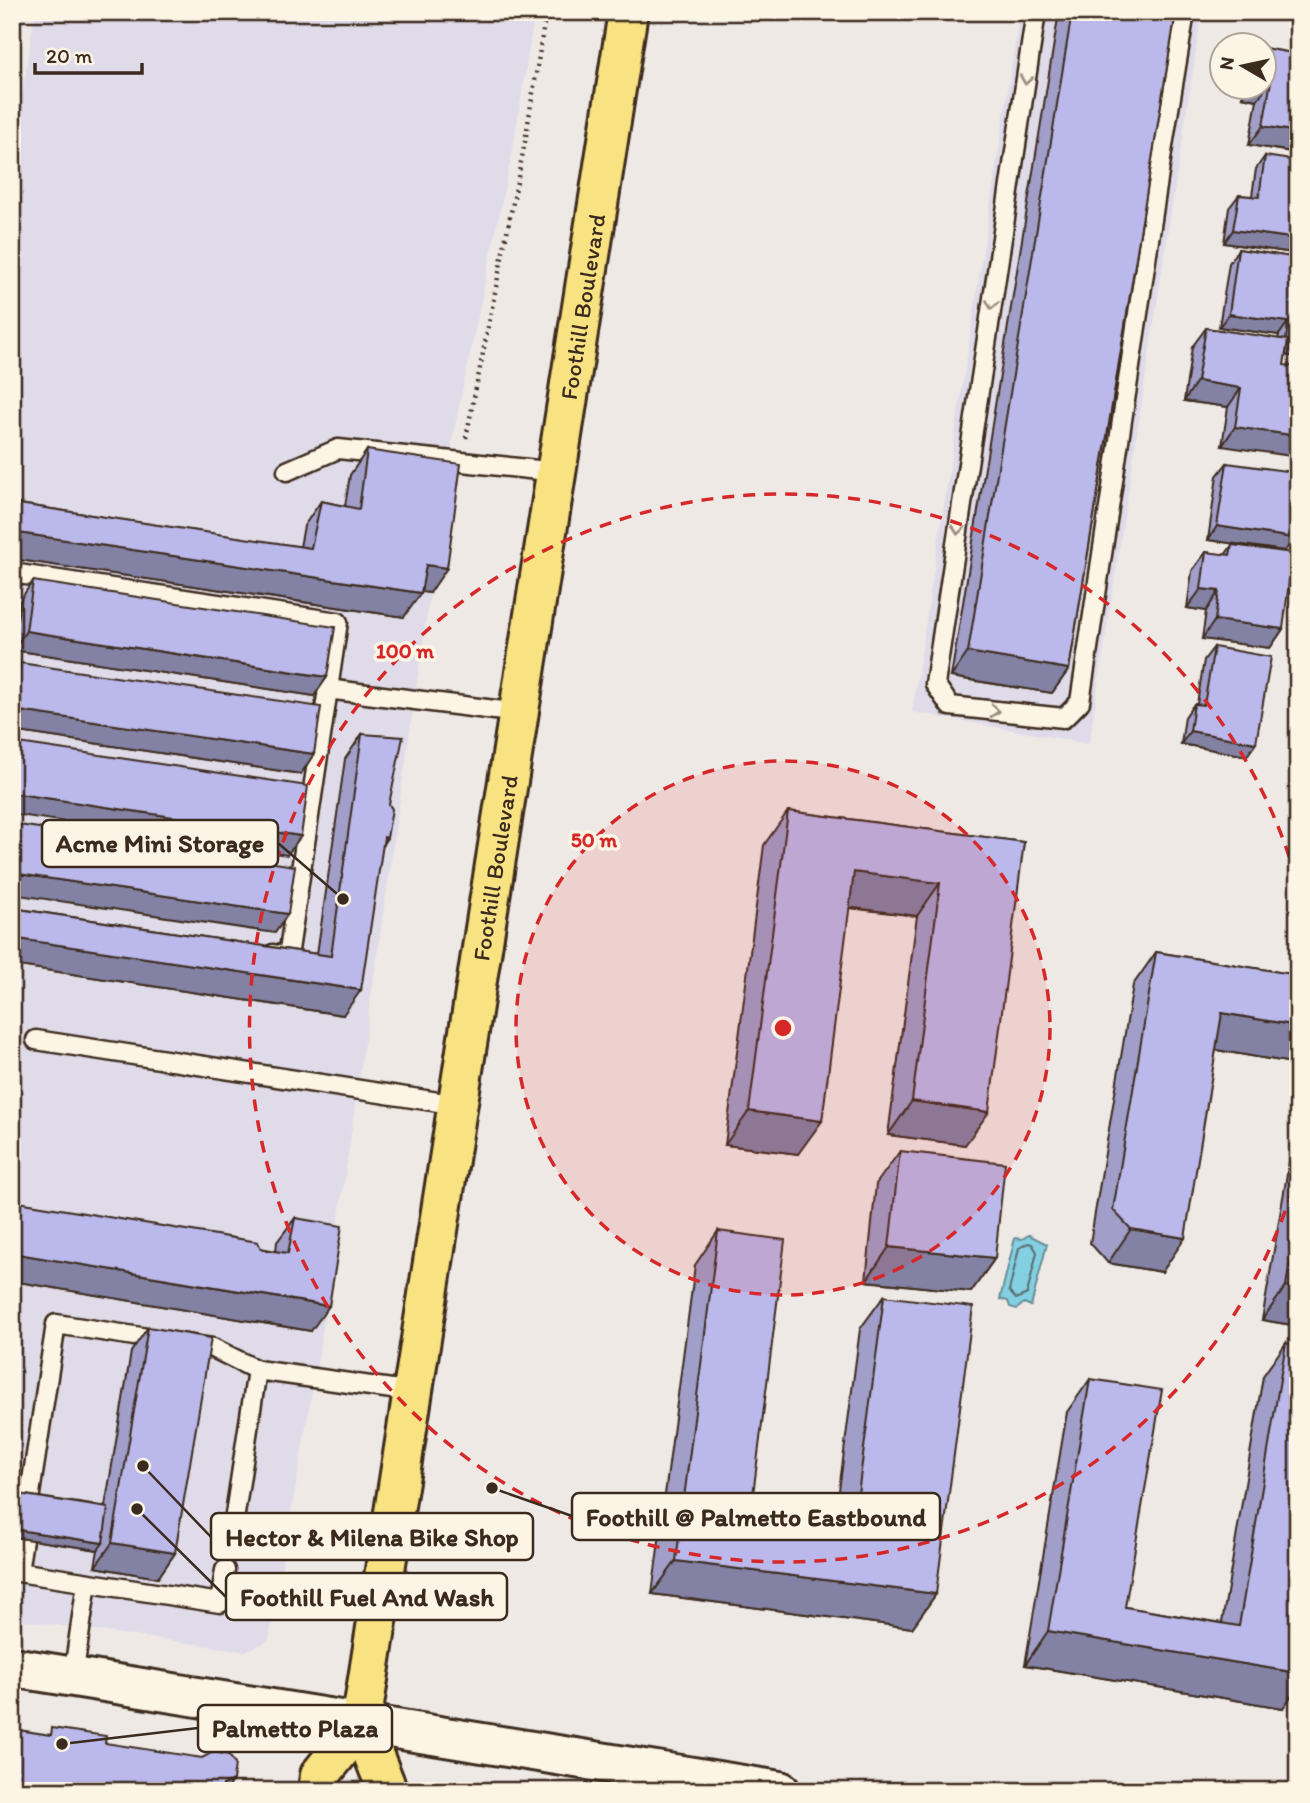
<svg xmlns="http://www.w3.org/2000/svg" width="1310" height="1803" viewBox="0 0 1310 1803" font-family="Itim,sans-serif">
	<style>
		.built { fill: #dfdbe8 }
		.water { fill: #83d0e2; stroke: #668e94; stroke-width: 2 }
		.lines { fill: none; stroke-linecap: round; stroke-linejoin: round }
		.shore { stroke: #586c6c; stroke-width: 2 }
		.lane-casing { stroke: #3b2a1e; stroke-width: 23 }
		.secondary-casing { stroke: #3b2a1e; stroke-width: 44 }
		.primary-casing { stroke: #3b2a1e; stroke-width: 44 }
		.path { stroke: #3b2a1e; stroke-width: 4.5; stroke-dasharray: 2 5; stroke-linecap: butt }
		.lane { stroke: #fcf5e5; stroke-width: 18 }
		.secondary { stroke: #fcf5e5; stroke-width: 38 }
		.primary { stroke: #f8e281; stroke-width: 38 }
		.wall { fill: #a19fca; stroke: #3b2a1e; stroke-width: 2 }
		.shaded-wall { fill: #8382a4; stroke: #3b2a1e; stroke-width: 2 }
		.building { fill: #bbb9eb; stroke: #3b2a1e; stroke-width: 2 }
		.oneway { stroke: #9c9082 }
		.ring { fill: none; stroke: #d62828; stroke-width: 3.5; stroke-dasharray: 12 9 }
		.labels { text-anchor: middle; dominant-baseline: central; stroke-width: 7; stroke-linejoin: round; paint-order: stroke }
		.street-label { font-size: 24px; fill: #3b2a1e; stroke: #fcf5e5 }
		.centre { fill: #d62828; stroke: #fcf5e5; stroke-width: 3.5 }
		.ring-label { font-size: 21px; text-anchor: middle; font-weight: bold; fill: #d62828; stroke: #fcf5e5; stroke-width: 7; stroke-linejoin: round; paint-order: stroke }
		.leader { fill: none; stroke: #3b2a1e; stroke-width: 2.5 }
		.callout-dot { fill: #3b2a1e; stroke: #fcf5e5; stroke-width: 2.5 }
		.callout { fill: #fcf5e5; stroke: #3b2a1e; stroke-width: 2.5 }
		.callout-label { font-size: 26px; text-anchor: middle; font-weight: bold; fill: #3b2a1e }
	</style>
	<rect width="100%" height="100%" fill="#efe9e6"/>
	<filter id="ink" filterUnits="userSpaceOnUse"><feTurbulence type="fractalNoise" baseFrequency=".0143" numOctaves="2"/><feDisplacementMap in="SourceGraphic" scale="14" xChannelSelector="R" yChannelSelector="G"/><feConvolveMatrix kernelMatrix="1 2 1 2 8 2 1 2 1" color-interpolation-filters="sRGB"/></filter>
	<g filter="url(#ink)">
		<g class="built">
			<path d="M 35,12 L 535,12 L 513,148 L 453,436 L 320,1346 L 269,1640 L 246,1651 L 12,1619 L 12,160 Z"/>
			<path d="M 1020,12 L 1202,12 L 1089,744 L 912,712 Z"/>
		</g>
		<path class="water" d="M 1029,1235 L 1047,1244 L 1031,1306 L 1024,1303 L 1017,1309 L 1010,1307 L 1008,1301 L 1000,1299 L 1015,1238 L 1022,1239 Z"/>
		<g class="lines">
			<path class="shore" d="M 1028,1243 L 1032,1244 L 1037,1252 L 1027,1294 L 1016,1299 L 1009,1291 L 1019,1248 Z"/>
			<defs>
				<g id="lane">
					<path d="M 1036,12 L 935,684 L 950,706 L 1064,718 L 1080,702 L 1163,146 L 1185,12"/>
					<path d="M 287,471 L 338,449 L 557,472"/>
					<path d="M 12,573 L 338,622 L 288,957 L 273,954"/>
					<path d="M 327,689 L 519,713"/>
					<path d="M 36,1040 L 458,1105"/>
					<path d="M 235,1514 L 257,1370"/>
					<path d="M 225,1570 L 220,1603 L 18,1572 L 56,1324 L 213,1348 L 257,1370 L 413,1392"/>
					<path d="M 73,1677 L 87,1583"/>
				</g>
				<path id="secondary" d="M 12,1667 L 780,1791"/>
				<g id="primary">
					<path d="M 361,1724 L 385,1784 L 384,1791"/>
					<path id="s1" d="M 318,1791 L 320,1775 L 361,1724 L 628,12"/>
				</g>
			</defs>
			<use href="#lane" class="lane-casing"/>
			<use href="#secondary" class="secondary-casing"/>
			<use href="#primary" class="primary-casing"/>
			<path class="path" d="M 466,438 L 525,142 L 546,12"/>
			<use href="#lane" class="lane"/>
			<use href="#secondary" class="secondary"/>
			<use href="#primary" class="primary"/>
		</g>
		<g class="wall">
			<path d="M 1059,12 L 1176,12 L 1069,669 L 1052,693 L 951,677 Z"/>
			<path d="M 1264,48 L 1298,54 L 1298,53 L 1298,153 L 1249,145 L 1257,100 L 1242,97 L 1244,88 L 1264,88 Z"/>
			<path d="M 1265,156 L 1293,253 L 1224,243 L 1229,208 L 1239,195 L 1252,196 L 1256,169 Z"/>
			<path d="M 1238,249 L 1298,258 L 1298,357 L 1285,355 L 1222,446 L 1228,407 L 1184,401 L 1192,347 L 1206,328 L 1278,339 L 1279,335 L 1219,327 L 1229,263 Z"/>
			<path d="M 367,450 L 430,593 L 421,592 L 404,617 L 12,559 L 12,503 L 300,547 L 304,526 L 321,501 L 345,506 L 350,475 Z"/>
			<path d="M 1227,463 L 1285,551 L 1208,540 L 1217,476 Z"/>
			<path d="M 1232,545 L 1283,629 L 1270,648 L 1202,639 L 1206,611 L 1187,608 L 1192,571 L 1206,552 L 1225,555 Z"/>
			<path d="M 33,581 L 327,677 L 314,696 L 13,650 L 20,600 Z"/>
			<path d="M 1214,647 L 1247,756 L 1181,744 L 1185,717 L 1194,704 L 1197,704 L 1204,660 Z"/>
			<path d="M 20,663 L 301,774 L 12,731 L 12,673 Z"/>
			<path d="M 362,734 L 389,804 L 387,838 L 383,844 L 343,1015 L 12,965 L 12,908 L 317,954 L 345,759 Z"/>
			<path d="M 788,811 L 1024,842 L 965,1145 L 888,1135 L 917,916 L 849,908 L 798,1154 L 725,1145 L 764,845 Z"/>
			<path d="M 1156,952 L 1298,975 L 1298,1064 L 1216,1050 L 1162,1272 L 1108,1263 L 1090,1243 L 1133,985 Z"/>
			<path d="M 1298,1110 L 1298,1326 L 1262,1320 Z"/>
			<path d="M 900,1151 L 995,1258 L 971,1292 L 866,1281 L 876,1184 Z"/>
			<path d="M 12,1201 L 276,1251 L 277,1242 L 295,1218 L 311,1331 L 12,1281 Z"/>
			<path d="M 718,1231 L 753,1495 L 837,1506 L 860,1329 L 884,1296 L 936,1594 L 912,1628 L 652,1594 L 695,1265 Z"/>
			<path d="M 148,1327 L 175,1553 L 158,1578 L 95,1567 L 98,1550 L 12,1537 L 12,1493 L 105,1507 L 131,1352 Z"/>
			<path d="M 1286,1343 L 1283,1708 L 1025,1665 L 1067,1412 L 1090,1379 L 1125,1607 L 1222,1623 L 1263,1376 Z"/>
		</g>
		<g class="shaded-wall">
			<path d="M 1264,80 L 1271,81 L 1257,100 L 1242,97 L 1249,88 L 1264,88 Z"/>
			<path d="M 1263,126 L 1298,132 L 1298,153 L 1249,145 Z"/>
			<path d="M 1233,230 L 1298,239 L 1298,246 L 1293,253 L 1224,243 Z"/>
			<path d="M 1229,314 L 1288,322 L 1279,335 L 1219,327 Z"/>
			<path d="M 1286,341 L 1298,343 L 1298,357 L 1276,354 Z"/>
			<path d="M 1197,381 L 1241,388 L 1228,407 L 1184,401 Z"/>
			<path d="M 1235,427 L 1298,436 L 1298,457 L 1222,446 Z"/>
			<path d="M 1217,526 L 1294,538 L 1285,551 L 1208,540 Z"/>
			<path d="M 12,532 L 421,593 L 404,617 L 12,559 Z"/>
			<path d="M 426,565 L 447,568 L 430,593 L 408,590 Z"/>
			<path d="M 1201,589 L 1219,591 L 1206,611 L 1187,608 Z"/>
			<path d="M 1215,620 L 1283,629 L 1270,648 L 1202,639 Z"/>
			<path d="M 26,631 L 327,677 L 314,696 L 13,650 Z"/>
			<path d="M 968,652 L 1069,669 L 1052,693 L 951,677 Z"/>
			<path d="M 13,710 L 314,754 L 301,774 L 12,731 Z"/>
			<path d="M 1190,731 L 1256,743 L 1247,756 L 1181,744 Z"/>
			<path d="M 12,793 L 301,836 L 287,855 L 12,814 Z"/>
			<path d="M 854,872 L 940,883 L 917,916 L 830,905 Z"/>
			<path d="M 12,873 L 288,914 L 275,933 L 12,894 Z"/>
			<path d="M 12,938 L 361,990 L 343,1015 L 12,965 Z"/>
			<path d="M 1222,1013 L 1298,1026 L 1298,1064 L 1199,1047 Z"/>
			<path d="M 912,1101 L 989,1112 L 965,1145 L 888,1135 Z"/>
			<path d="M 749,1111 L 822,1121 L 798,1154 L 725,1145 Z"/>
			<path d="M 1131,1229 L 1185,1238 L 1162,1272 L 1108,1263 Z"/>
			<path d="M 889,1247 L 995,1258 L 971,1292 L 866,1281 Z"/>
			<path d="M 12,1253 L 329,1306 L 311,1331 L 12,1281 Z"/>
			<path d="M 1286,1286 L 1298,1288 L 1298,1326 L 1262,1320 Z"/>
			<path d="M 12,1529 L 103,1543 L 98,1550 L 12,1537 Z"/>
			<path d="M 112,1543 L 175,1553 L 158,1578 L 95,1567 Z"/>
			<path d="M 676,1561 L 936,1594 L 912,1628 L 652,1594 Z"/>
			<path d="M 1048,1631 L 1298,1673 L 1298,1687 L 1283,1708 L 1025,1665 Z"/>
			<path d="M 233,1780 L 225,1791 L 219,1791 L 223,1785 Z"/>
		</g>
		<g class="building">
			<path d="M 1072,12 L 1176,12 L 1069,669 L 968,652 Z"/>
			<path d="M 1264,48 L 1298,54 L 1298,132 L 1263,126 L 1271,81 L 1264,80 Z"/>
			<path d="M 1265,156 L 1298,161 L 1298,239 L 1233,230 L 1239,195 L 1259,197 Z"/>
			<path d="M 1238,249 L 1298,258 L 1298,342 L 1288,341 L 1288,340 L 1286,340 L 1288,322 L 1229,314 Z"/>
			<path d="M 1206,328 L 1288,340 L 1284,365 L 1298,367 L 1298,436 L 1235,427 L 1241,388 L 1197,381 Z"/>
			<path d="M 367,450 L 461,464 L 447,568 L 426,565 L 421,593 L 12,532 L 12,503 L 311,548 L 321,501 L 359,509 Z"/>
			<path d="M 1227,463 L 1294,472 L 1291,494 L 1298,495 L 1298,511 L 1294,538 L 1217,526 Z"/>
			<path d="M 1232,545 L 1293,553 L 1283,629 L 1215,620 L 1219,591 L 1201,589 L 1206,552 L 1230,555 Z"/>
			<path d="M 33,581 L 335,627 L 327,677 L 26,631 Z"/>
			<path d="M 1214,647 L 1271,657 L 1256,743 L 1190,731 L 1194,704 L 1204,705 Z"/>
			<path d="M 20,663 L 321,707 L 314,754 L 13,710 Z"/>
			<path d="M 362,734 L 403,737 L 389,804 L 392,809 L 387,838 L 384,837 L 361,990 L 12,938 L 12,908 L 331,956 Z"/>
			<path d="M 12,742 L 308,786 L 301,836 L 12,793 Z"/>
			<path d="M 788,811 L 1024,842 L 989,1112 L 912,1101 L 940,883 L 854,872 L 822,1121 L 749,1111 Z"/>
			<path d="M 12,824 L 295,866 L 288,914 L 12,873 Z"/>
			<path d="M 1156,952 L 1298,975 L 1298,1026 L 1222,1013 L 1185,1238 L 1131,1229 L 1113,1210 Z"/>
			<path d="M 900,1151 L 1005,1163 L 995,1258 L 889,1247 Z"/>
			<path d="M 12,1201 L 258,1242 L 261,1249 L 288,1253 L 295,1218 L 342,1226 L 329,1306 L 12,1253 Z"/>
			<path d="M 1298,1216 L 1298,1288 L 1286,1286 Z"/>
			<path d="M 718,1231 L 785,1240 L 753,1495 L 856,1509 L 884,1296 L 973,1307 L 936,1594 L 676,1561 Z"/>
			<path d="M 148,1327 L 211,1338 L 175,1553 L 112,1543 Z"/>
			<path d="M 1286,1343 L 1298,1345 L 1298,1673 L 1048,1631 L 1090,1379 L 1162,1390 L 1125,1607 L 1239,1626 Z"/>
			<path d="M 12,1493 L 108,1508 L 103,1543 L 12,1529 Z"/>
			<path d="M 52,1728 L 106,1736 L 105,1743 L 202,1758 L 213,1752 L 229,1755 L 235,1764 L 233,1780 L 223,1785 L 222,1791 L 12,1791 L 12,1729 L 51,1735 Z"/>
		</g>
		<defs><path id="oneway-chevron" d="M-2-3.5L2.5 0L-2 3.5" fill="none" stroke-width="1.6" stroke-linecap="round" stroke-linejoin="round" transform="scale(1.75)"/></defs>
		<g class="oneway">
			<use href="#oneway-chevron" transform="translate(1026 80) rotate(99)"/>
			<use href="#oneway-chevron" transform="translate(992 305) rotate(99)"/>
			<use href="#oneway-chevron" transform="translate(958 530) rotate(99)"/>
			<use href="#oneway-chevron" transform="translate(995 711) rotate(6)"/>
		</g>
	</g>
	<circle cx="783" cy="1028" r="267" fill="#d62828" fill-opacity=".12"/>
	<g class="ring">
		<circle cx="783" cy="1028" r="267"/>
		<path d="M1298 1171A534 534 0 1 1 1298 885"/>
	</g>
	<g class="labels">
		<g class="street-label">
			<text stroke="none"><textPath href="#s1" startOffset="1516">Foothill Boulevard</textPath></text>
			<text stroke="none"><textPath href="#s1" startOffset="948">Foothill Boulevard</textPath></text>
		</g>
	</g>
	<circle cx="783" cy="1028" r="10" class="centre"/>
	<g class="ring-label">
		<text x="405" y="658">100 m</text>
		<text x="594" y="847">50 m</text>
	</g>
	<path class="leader" d="M343 899L278 843M492 1488L572 1516M143 1466L211 1537M137 1509L226 1597M62 1744L198 1728"/>
	<g class="callout-dot">
		<circle cx="343" cy="899" r="7"/>
		<circle cx="492" cy="1488" r="7"/>
		<circle cx="143" cy="1466" r="7"/>
		<circle cx="137" cy="1509" r="7"/>
		<circle cx="62" cy="1744" r="7"/>
	</g>
	<g class="callout">
		<rect x="42" y="820" width="236" height="47" rx="7"/>
		<rect x="572" y="1493" width="368" height="47" rx="7"/>
		<rect x="211" y="1513" width="322" height="47" rx="7"/>
		<rect x="226" y="1573" width="281" height="47" rx="7"/>
		<rect x="198" y="1705" width="194" height="47" rx="7"/>
	</g>
	<g class="callout-label">
		<text x="160" y="852">Acme Mini Storage</text>
		<text x="756" y="1526">Foothill @ Palmetto Eastbound</text>
		<text x="372" y="1546">Hector &amp; Milena Bike Shop</text>
		<text x="367" y="1606">Foothill Fuel And Wash</text>
		<text x="295" y="1737">Palmetto Plaza</text>
	</g>
	<rect width="1310" height="1803" fill="none" stroke="#fcf5e5" stroke-width="42"/>
	<rect x="21" y="21" width="1268" height="1761" fill="none" stroke="#3b2a1e" stroke-width="2.5" filter="url(#ink)"/>
	<g transform="translate(1243 66) rotate(279)"><circle r="33" fill="#fcf5e5" stroke="#afa495" stroke-width="2"/>
	<path d="M0-5L12 26L0 18L-12 26Z" fill="#3b2a1e"/>
	<text y="-10" font-size="19" font-weight="bold" text-anchor="middle" fill="#3b2a1e">N</text>
	</g>
	<path d="M35 63v10h107v-10" fill="none" stroke="#3b2a1e" stroke-width="3.5"/>
	<text x="46" y="63" font-size="21" fill="#3b2a1e" stroke="#fcf5e5" stroke-width="5" paint-order="stroke">20 m</text>
</svg>
